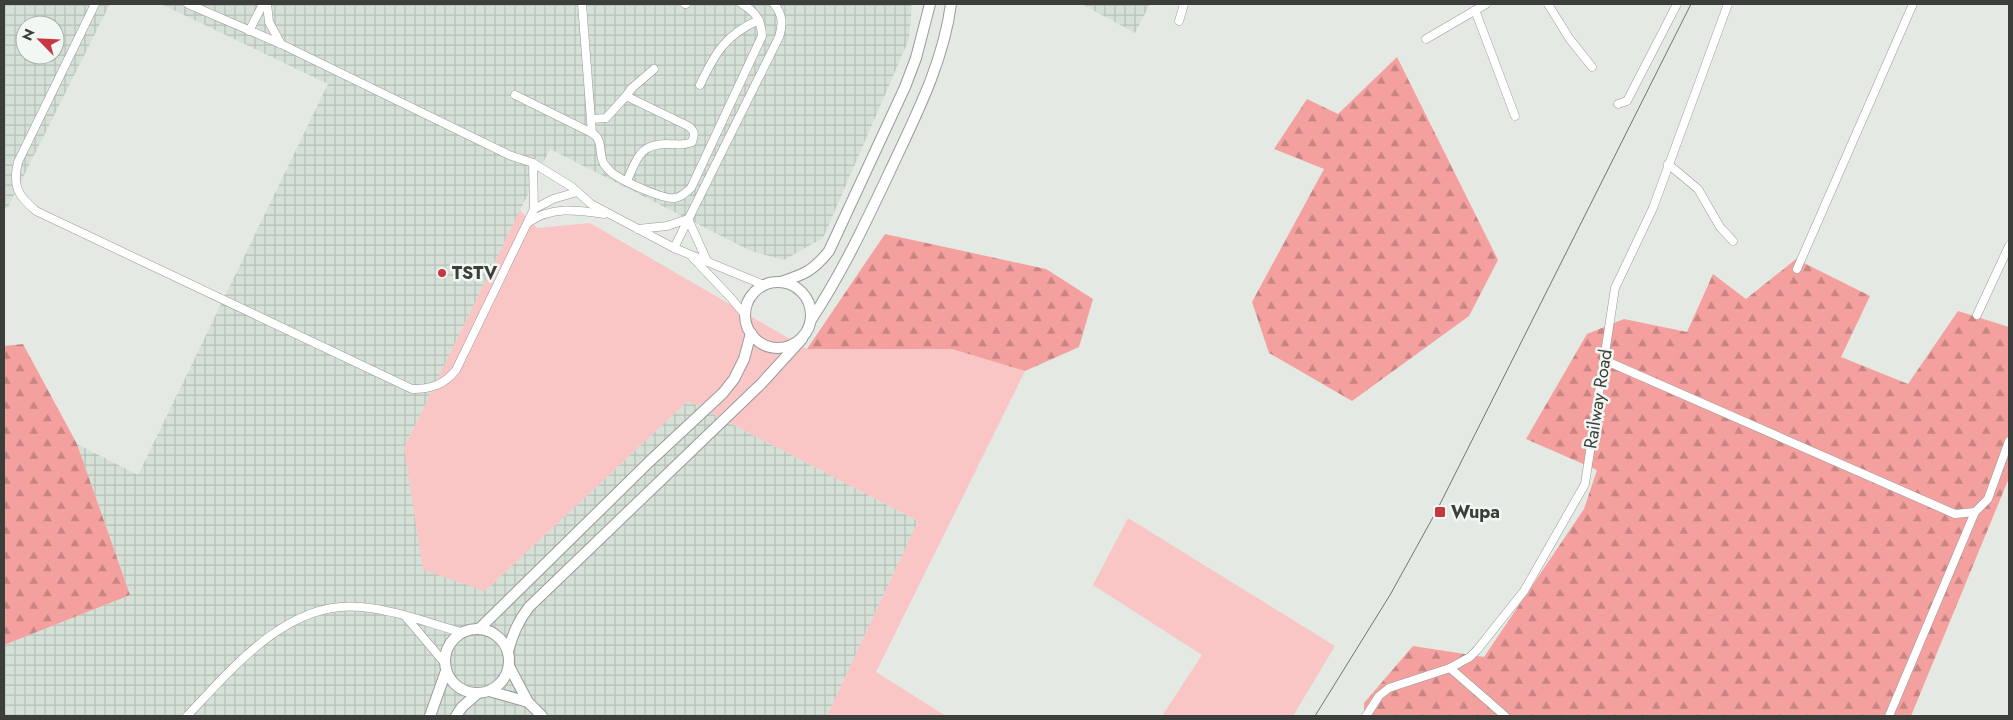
<svg xmlns="http://www.w3.org/2000/svg" width="2013" height="720" viewBox="0 0 2013 720" font-family="Jost,sans-serif">
	<style>
		.industrial { fill: url(#industrial-grid); fill-rule: evenodd }
		.green { fill: #fac6c5 }
		.forest { fill: url(#forest-firs) }
		.lines { fill: none; stroke-linecap: round; stroke-linejoin: round }
		.street-casing { stroke: #979c98; stroke-width: 9 }
		.secondary-casing { stroke: #979c98; stroke-width: 12 }
		.street { stroke: #fff; stroke-width: 8 }
		.secondary { stroke: #fff; stroke-width: 10 }
		.tram { stroke: #727572; stroke-width: 1 }
		.poi-dot { fill: #c63643; stroke: #f1f7f2; stroke-width: 2 }
		.labels { text-anchor: middle; dominant-baseline: central; stroke-width: 5; stroke-linejoin: round; paint-order: stroke }
		.poi-label { font-size: 18px; font-weight: bold; fill: #3c3e3c; stroke: #f1f7f2; text-anchor: start }
		.street-label { font-size: 18px; fill: #3c3e3c; stroke: #f1f7f2 }
	</style>
	<defs>
		<pattern id="industrial-grid" width="8" height="8" patternUnits="userSpaceOnUse" patternTransform="scale(1.25)"><rect width="8" height="8" fill="#d5e0d6"/><path d="M0 4h8M4 0v8" fill="none" stroke="#b8c1b9"/></pattern>
		<pattern id="forest-firs" width="22" height="20" patternUnits="userSpaceOnUse" patternTransform="scale(1.25)"><rect width="22" height="20" fill="#f4a09e"/><path d="M5 1l3.5 6h-7zM16 11l3.5 6h-7z" fill="#c78482"/></pattern>
	</defs>
	<rect width="100%" height="100%" fill="#e4e9e4"/>
	<g class="industrial">
		<path d="M 4,4 L 110,4 L 7,209 L 4,207 ZM 25,25 L 55,25 L 55,55 L 25,55 Z"/>
		<path d="M 161,4 L 912,4 L 909,39 L 823,238 L 784,260 L 751,251 L 550,149 L 404,448 L 485,591 L 688,401 L 918,521 L 827,716 L 4,716 L 4,645 L 130,595 L 77,444 L 138,475 L 328,84 Z"/>
		<path d="M 1082,4 L 1150,4 L 1135,33 Z"/>
	</g>
	<g class="green">
		<path d="M 520,210 L 537,228 L 590,223 L 807,349 L 952,349 L 1025,371 L 876,672 L 946,716 L 827,716 L 918,521 L 688,401 L 485,591 L 423,570 L 404,448 Z"/>
		<path d="M 1128,518 L 1335,646 L 1293,716 L 1162,716 L 1202,655 L 1093,585 Z"/>
	</g>
	<g class="forest">
		<path d="M 1397,57 L 1498,260 L 1469,316 L 1352,401 L 1269,353 L 1252,302 L 1324,169 L 1274,149 L 1307,99 L 1338,114 Z"/>
		<path d="M 885,234 L 1046,269 L 1093,299 L 1079,347 L 1025,371 L 952,349 L 807,349 Z"/>
		<path d="M 1796,259 L 1870,296 L 1841,357 L 1908,384 L 1958,311 L 2009,327 L 2009,478 L 1911,716 L 1364,716 L 1364,703 L 1413,646 L 1484,657 L 1584,509 L 1597,470 L 1526,439 L 1587,334 L 1624,319 L 1687,332 L 1713,274 L 1746,299 Z"/>
		<path d="M 23,344 L 77,444 L 130,595 L 4,645 L 4,346 Z"/>
	</g>
	<g class="lines">
		<defs>
			<g id="street">
				<path d="M 95,4 L 18,162 C 12,186 18,196 36,211 L 412,389 C 431,389 444,385 456,370 L 534,209 L 533,163"/>
				<path d="M 188,4 L 281,44 L 509,155 L 533,163 L 572,187 L 591,204 L 674,248 L 764,285"/>
				<path d="M 267,4 L 269,22 L 281,44"/>
				<path d="M 582,4 L 592,133 C 604,140 598,154 604,164 C 607,168 611,173 615,175 C 625,182 664,200 675,198 C 682,197 686,192 691,188 L 762,36 C 761,20 756,12 742,4"/>
				<path d="M 685,4 L 686,4"/>
				<path d="M 1548,4 L 1569,38 L 1592,67"/>
				<path d="M 1475,10 L 1515,116"/>
				<path d="M 1179,21 L 1184,4"/>
				<path d="M 249,31 L 263,4"/>
				<path d="M 1426,39 L 1486,4"/>
				<path d="M 700,85 C 715,53 726,34 759,20"/>
				<path d="M 515,95 L 592,133"/>
				<path d="M 1618,104 L 1627,101 L 1677,4"/>
				<path d="M 592,119 L 606,118 L 626,96"/>
				<path d="M 1668,164 L 1698,189 L 1720,227 L 1733,241"/>
				<path d="M 627,181 C 637,158 640,143 669,144 C 678,144 684,146 692,142 C 695,134 695,131 688,126 L 626,96 L 632,88 L 654,69"/>
				<path d="M 534,209 L 553,199 L 577,192"/>
				<path d="M 529,222 C 552,206 577,210 604,214"/>
				<path d="M 638,229 L 667,226 L 688,219 L 707,261"/>
				<path d="M 674,248 L 779,37 C 783,24 783,15 774,4"/>
				<path d="M 693,258 L 731,298 L 745,315"/>
				<path d="M 1797,269 L 1913,4"/>
				<path d="M 1977,315 L 2009,246"/>
				<path d="M 1604,360 L 1955,514 L 1975,512 L 1988,499 L 2009,441"/>
				<path d="M 405,616 L 444,662"/>
				<path d="M 1450,668 L 1505,716"/>
				<path d="M 187,716 C 232,669 288,599 361,607 C 395,610 428,623 461,632"/>
				<path d="M 1366,716 L 1379,696 L 1389,688 L 1450,668 L 1470,657 L 1477,650 L 1524,591 L 1585,484 L 1615,288 L 1653,208 L 1728,4"/>
				<path d="M 1889,716 L 1975,512"/>
			</g>
			<g id="secondary">
				<path d="M 781,282 C 805,274 813,271 829,251 L 905,87 L 916,58 L 930,4"/>
				<circle cx="778" cy="315" r="33"/>
				<path d="M 811,320 C 842,273 866,222 890,171 C 915,117 943,64 951,4"/>
				<path d="M 480,628 L 650,461 L 723,393 L 734,379 L 744,359 L 751,333"/>
				<circle cx="477" cy="661" r="32"/>
				<path d="M 508,651 C 513,634 518,621 529,607 L 762,383 L 802,339"/>
				<path d="M 509,666 L 528,702 L 542,716"/>
				<path d="M 489,691 L 528,702"/>
				<path d="M 430,716 L 446,671"/>
				<path d="M 456,716 L 462,707 L 478,693"/>
			</g>
		</defs>
		<use href="#street" class="street-casing"/>
		<use href="#secondary" class="secondary-casing"/>
		<use href="#street" class="street"/>
		<use href="#secondary" class="secondary"/>
		<path class="tram" d="M 1315,716 L 1390,595 L 1437,510 L 1691,4"/>
	</g>
	<g class="poi-dot">
		<circle cx="442" cy="273" r="5"/>
		<rect x="1434" y="506" width="12" height="12" rx="2.5"/>
	</g>
	<g class="labels">
		<g class="poi-label">
			<text x="452" y="273">TSTV</text>
			<text x="1451" y="512">Wupa</text>
		</g>
		<g class="street-label">
			<text transform="translate(1598 399) rotate(-81)">Railway Road</text>
		</g>
	</g>
	<rect width="2013" height="720" fill="none" stroke="#3c3e3c" stroke-width="10"/>
	<g transform="translate(40 40) rotate(294)"><circle r="24" fill="#f1f7f2" stroke="#a9ada9"/>
	<path d="M0-4L9 19L0 12L-9 19Z" fill="#c63643"/>
	<text y="-8" font-size="14" font-weight="bold" text-anchor="middle" fill="#3c3e3c">N</text>
	</g>
</svg>
